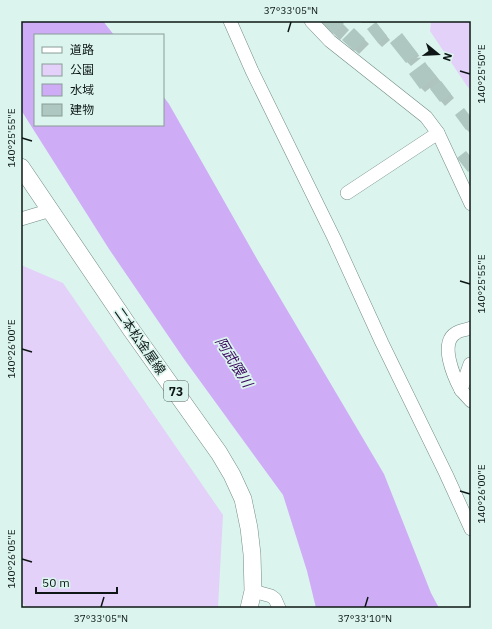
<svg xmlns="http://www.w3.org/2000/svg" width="492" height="629" viewBox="0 0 492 629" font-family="'IBM Plex Sans','Noto Sans JP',sans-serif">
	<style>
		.green { fill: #e3d1f9 }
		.water { fill: #cfadf6 }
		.shadow { fill: #0003 }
		.building { fill: #aec7c0 }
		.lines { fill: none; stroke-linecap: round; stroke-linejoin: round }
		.minor-casing { stroke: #738b84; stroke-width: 14 }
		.major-casing { stroke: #738b84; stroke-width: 18 }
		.minor { stroke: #fff; stroke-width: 13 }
		.major { stroke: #fff; stroke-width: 17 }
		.ticks { fill: none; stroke: #0e1715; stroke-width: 1.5 }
		.labels { text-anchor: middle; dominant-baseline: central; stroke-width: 3.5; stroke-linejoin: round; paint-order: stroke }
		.shield { fill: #dbf5ee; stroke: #4c5a56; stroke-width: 1 }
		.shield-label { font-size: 12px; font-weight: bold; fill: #0e1715 }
		.street-label { font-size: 13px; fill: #0e1715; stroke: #dbf5ee }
		.water-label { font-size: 14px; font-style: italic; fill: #3b075e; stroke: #dbf5ee }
		.neatline { fill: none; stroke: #0e1715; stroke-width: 1.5 }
		.ticks-label { font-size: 10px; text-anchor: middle; fill: #0e1715 }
	</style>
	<rect width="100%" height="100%" fill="#dbf5ee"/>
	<g class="green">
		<path d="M 431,21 L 471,21 L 471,90 L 467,86 L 430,31 Z"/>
		<path d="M 21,265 L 63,283 L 223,515 L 218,608 L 27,608 L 21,601 Z"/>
	</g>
	<path class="water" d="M 21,21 L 103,21 L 114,35 L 35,35 L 35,125 L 163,125 L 163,96 L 169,104 L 257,259 L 384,474 L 431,593 L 439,608 L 316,608 L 307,571 L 283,495 L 184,359 L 109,249 L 21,110 Z"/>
	<g class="shadow">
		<path d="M 321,21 L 340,21 L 349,30 L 340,40 Z"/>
		<path d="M 360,21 L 377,21 L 377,24 L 390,40 L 382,47 L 378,43 L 376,23 L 362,23 Z"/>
		<path d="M 354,29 L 369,44 L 359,54 L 344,40 Z"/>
		<path d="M 406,39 L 421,58 L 411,66 L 407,62 Z"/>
		<path d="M 429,67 L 454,98 L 445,106 L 430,88 L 425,92 L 421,88 Z"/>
		<path d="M 471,118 L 471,132 L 470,133 L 466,129 Z"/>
	</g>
	<g class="building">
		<path d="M 320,21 L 342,21 L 344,23 L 333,34 Z"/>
		<path d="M 376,22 L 387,36 L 378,43 L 367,29 Z"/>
		<path d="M 354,28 L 365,39 L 354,51 L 342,40 Z"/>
		<path d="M 402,33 L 418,54 L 406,63 L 390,43 Z"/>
		<path d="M 425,62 L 436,77 L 420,89 L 409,74 Z"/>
		<path d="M 441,81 L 451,94 L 440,102 L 430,89 Z"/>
		<path d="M 464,108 L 471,117 L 471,125 L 466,130 L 455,115 Z"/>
		<path d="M 466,151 L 471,157 L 471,170 L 468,172 L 457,158 Z"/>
	</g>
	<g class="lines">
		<defs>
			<g id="minor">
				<path d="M 230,21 L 252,71 L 334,238 L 382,343 L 446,474 L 471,529"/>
				<path d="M 311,21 L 330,41 L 426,117 L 438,133 L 471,204"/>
				<path d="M 347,193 L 438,133"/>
				<path d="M 21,219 L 51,210"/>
				<path d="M 470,364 L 461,390 L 471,401"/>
				<path d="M 461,390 C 454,377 439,343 456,333 C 460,330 466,330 471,328"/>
				<path d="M 253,591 L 271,596 L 275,599 L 279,608"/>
			</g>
			<path id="major" d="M 21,167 L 130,328 L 219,453 L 232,475 L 243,499 L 249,528 L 252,554 L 253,591 L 249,608"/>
		</defs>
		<use href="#minor" class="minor-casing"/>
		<use href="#major" class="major-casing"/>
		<use href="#minor" class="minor"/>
		<use href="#major" class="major"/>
	</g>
	<path class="ticks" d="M 288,32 L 291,22M 460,71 L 470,74M 22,138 L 32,141M 460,281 L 470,284M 22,349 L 32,352M 460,491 L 470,494M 22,559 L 32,562M 101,607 L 104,597M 365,607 L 368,597"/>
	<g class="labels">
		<rect class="shield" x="164" y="381" width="24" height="20" rx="3"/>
		<g class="shield-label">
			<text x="176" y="391">73</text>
		</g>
		<g class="street-label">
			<text transform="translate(140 341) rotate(55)">二本松金屋線</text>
		</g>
		<g class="water-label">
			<text transform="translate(234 362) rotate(58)">阿武隈川</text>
		</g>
	</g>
	<rect width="492" height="629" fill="none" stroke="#dbf5ee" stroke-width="44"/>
	<rect x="34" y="34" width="130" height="92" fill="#dbf5ee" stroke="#899c97"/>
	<rect x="42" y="47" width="20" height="6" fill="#ffffff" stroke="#899c97"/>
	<text x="70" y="54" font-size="12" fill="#0e1715">道路</text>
	<rect x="42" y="64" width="20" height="12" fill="#e3d1f9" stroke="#899c97"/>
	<text x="70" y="74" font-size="12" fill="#0e1715">公園</text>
	<rect x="42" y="84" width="20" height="12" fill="#cfadf6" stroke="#899c97"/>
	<text x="70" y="94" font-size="12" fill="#0e1715">水域</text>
	<rect x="42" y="104" width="20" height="12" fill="#aec7c0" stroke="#899c97"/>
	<text x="70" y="114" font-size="12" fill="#0e1715">建物</text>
	<g transform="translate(438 54) rotate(108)" stroke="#dbf5ee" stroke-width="3" paint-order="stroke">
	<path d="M0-3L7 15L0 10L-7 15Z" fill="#0e1715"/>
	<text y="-6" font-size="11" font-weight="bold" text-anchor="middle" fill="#0e1715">N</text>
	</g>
	<path d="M36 587v6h81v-6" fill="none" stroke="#0e1715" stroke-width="2"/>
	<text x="42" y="587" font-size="12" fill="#0e1715" stroke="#dbf5ee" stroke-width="3" paint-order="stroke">50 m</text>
	<rect x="22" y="22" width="448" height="585" class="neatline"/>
	<g class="ticks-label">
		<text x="291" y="14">37°33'05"N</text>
		<text transform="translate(481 74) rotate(-90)" y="4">140°25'50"E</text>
		<text transform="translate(11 138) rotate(-90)" y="4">140°25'55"E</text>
		<text transform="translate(481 284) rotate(-90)" y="4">140°25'55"E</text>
		<text transform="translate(11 349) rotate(-90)" y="4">140°26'00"E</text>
		<text transform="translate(481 494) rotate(-90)" y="4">140°26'00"E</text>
		<text transform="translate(11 559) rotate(-90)" y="4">140°26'05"E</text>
		<text x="101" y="622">37°33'05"N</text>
		<text x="365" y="622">37°33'10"N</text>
	</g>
</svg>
